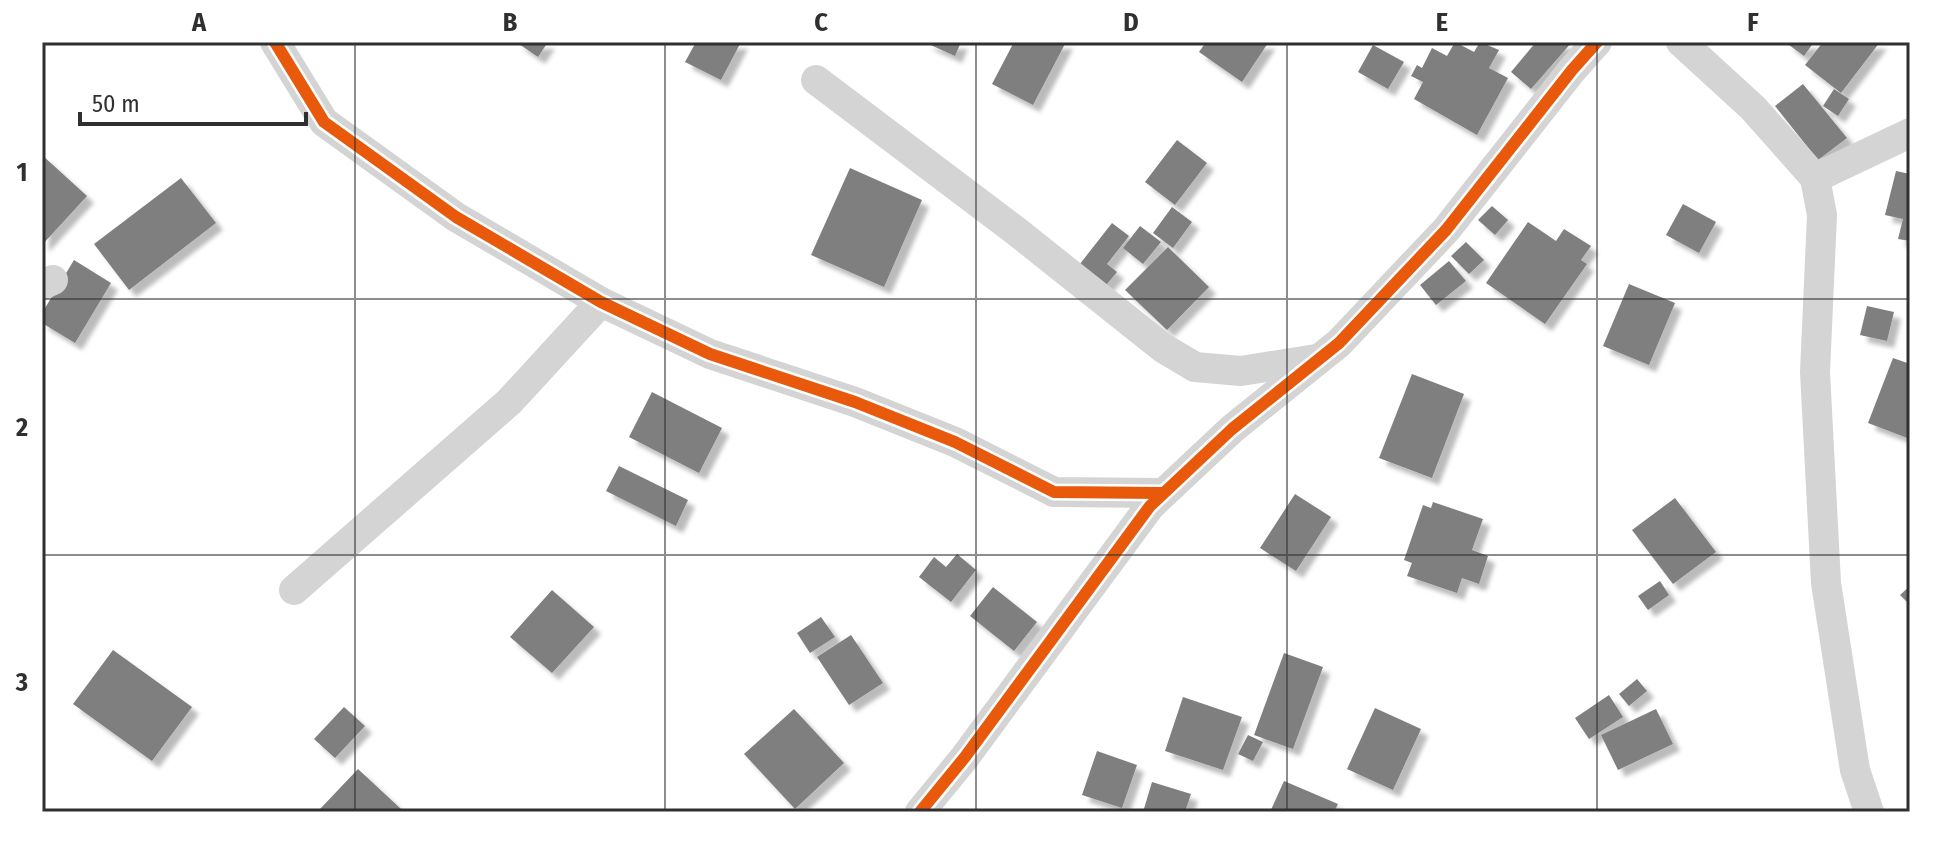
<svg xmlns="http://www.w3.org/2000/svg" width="1952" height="854" viewBox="0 0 1952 854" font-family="'Fira Sans Condensed',sans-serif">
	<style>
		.building { fill: #7f7f7f; filter: url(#shadow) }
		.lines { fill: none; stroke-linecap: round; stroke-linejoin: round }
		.street { stroke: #d4d4d4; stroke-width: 30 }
		.cycleway-casing { stroke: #fff; stroke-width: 17 }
		.cycleway { stroke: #e8590c; stroke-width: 12 }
		.grid { fill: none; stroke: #303030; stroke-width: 2; stroke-opacity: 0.55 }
		.neatline { fill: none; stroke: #303030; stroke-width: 3 }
		.grid-label { font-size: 26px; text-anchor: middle; font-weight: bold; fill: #303030 }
	</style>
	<defs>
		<filter id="shadow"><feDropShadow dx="7" dy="7" stdDeviation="2" flood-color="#0004"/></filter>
	</defs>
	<rect width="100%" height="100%" fill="#fff"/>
	<g class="building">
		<path d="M 516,42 L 548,42 L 538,57 Z"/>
		<path d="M 696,42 L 741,42 L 721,80 L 685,62 Z"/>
		<path d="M 924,42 L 961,42 L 955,56 Z"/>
		<path d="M 1014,42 L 1066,42 L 1033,105 L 992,84 Z"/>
		<path d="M 1206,42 L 1266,42 L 1268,43 L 1242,82 L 1199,52 Z"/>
		<path d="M 1455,42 L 1474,52 L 1480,42 L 1499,50 L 1489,68 L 1508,78 L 1477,135 L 1414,99 L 1423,82 L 1411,76 L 1417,65 L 1422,68 L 1432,48 L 1447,56 Z"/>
		<path d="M 1536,42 L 1572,42 L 1531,89 L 1511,72 Z"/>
		<path d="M 1785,42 L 1814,42 L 1804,56 Z"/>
		<path d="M 1823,42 L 1880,42 L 1841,93 L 1805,65 Z"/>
		<path d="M 1373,45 L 1404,62 L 1388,89 L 1358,72 Z"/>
		<path d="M 1803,84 L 1847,138 L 1818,160 L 1775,106 Z"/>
		<path d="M 1834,89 L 1849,99 L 1838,116 L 1823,106 Z"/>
		<path d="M 1177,140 L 1207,163 L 1175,205 L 1145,182 Z"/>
		<path d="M 42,155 L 87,196 L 42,245 Z"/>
		<path d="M 850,168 L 922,200 L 884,287 L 811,255 Z"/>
		<path d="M 1896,171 L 1910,174 L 1910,241 L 1898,239 L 1903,219 L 1885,215 Z"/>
		<path d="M 181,178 L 216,223 L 129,290 L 94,244 Z"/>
		<path d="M 1683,204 L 1716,222 L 1699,253 L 1666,235 Z"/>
		<path d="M 1492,206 L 1508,220 L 1495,235 L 1478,220 Z"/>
		<path d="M 1172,207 L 1192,222 L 1173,248 L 1153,233 Z"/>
		<path d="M 1528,222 L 1556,241 L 1564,229 L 1591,246 L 1581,260 L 1587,264 L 1545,324 L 1486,283 Z"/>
		<path d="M 1112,223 L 1129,236 L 1107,264 L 1117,272 L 1102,290 L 1076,269 Z"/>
		<path d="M 1140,226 L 1161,242 L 1143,264 L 1123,248 Z"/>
		<path d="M 1466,242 L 1484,260 L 1469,274 L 1451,256 Z"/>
		<path d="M 1168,247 L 1209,287 L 1167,330 L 1125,290 Z"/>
		<path d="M 74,260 L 111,283 L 75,343 L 42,323 L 42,313 Z"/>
		<path d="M 1449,261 L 1466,281 L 1436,305 L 1420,285 Z"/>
		<path d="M 1629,284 L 1675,303 L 1649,365 L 1603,346 Z"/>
		<path d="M 1867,306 L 1894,312 L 1887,341 L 1860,335 Z"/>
		<path d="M 1893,358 L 1910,364 L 1910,439 L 1868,423 Z"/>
		<path d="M 1412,374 L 1464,394 L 1432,478 L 1379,458 Z"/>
		<path d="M 652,392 L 722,428 L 699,473 L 629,437 Z"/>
		<path d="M 619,466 L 688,500 L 676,526 L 606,491 Z"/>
		<path d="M 1295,494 L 1331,517 L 1296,571 L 1260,548 Z"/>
		<path d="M 1675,498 L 1716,552 L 1673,584 L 1632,530 Z"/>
		<path d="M 1433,502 L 1483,519 L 1472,550 L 1488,556 L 1479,584 L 1462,578 L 1457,593 L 1407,576 L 1412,563 L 1404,560 L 1423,505 L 1431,508 Z"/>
		<path d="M 957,554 L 976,570 L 951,602 L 919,577 L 934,557 L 946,567 Z"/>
		<path d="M 1660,581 L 1669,595 L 1648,610 L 1638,596 Z"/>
		<path d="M 1910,586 L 1910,605 L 1900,595 Z"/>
		<path d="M 993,587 L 1037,622 L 1014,651 L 970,616 Z"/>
		<path d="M 552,590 L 594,627 L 552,673 L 510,637 Z"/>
		<path d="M 821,617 L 835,637 L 810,653 L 797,633 Z"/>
		<path d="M 851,635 L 883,683 L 849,705 L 817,657 Z"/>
		<path d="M 113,650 L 192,707 L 152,761 L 73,704 Z"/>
		<path d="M 1284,653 L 1323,667 L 1293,749 L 1254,735 Z"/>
		<path d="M 1637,679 L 1647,691 L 1629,706 L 1619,694 Z"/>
		<path d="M 1609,695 L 1623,717 L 1589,739 L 1575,718 Z"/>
		<path d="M 1183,697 L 1242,717 L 1223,770 L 1165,751 Z"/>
		<path d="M 344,707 L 365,726 L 335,758 L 314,739 Z"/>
		<path d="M 1375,708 L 1421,729 L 1393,790 L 1347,769 Z"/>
		<path d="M 794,709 L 844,763 L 795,809 L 744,754 Z"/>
		<path d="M 1656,709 L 1673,744 L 1618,770 L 1601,735 Z"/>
		<path d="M 1248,735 L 1263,742 L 1253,761 L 1238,754 Z"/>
		<path d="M 1097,751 L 1137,765 L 1122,808 L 1082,795 Z"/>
		<path d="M 358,769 L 401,809 L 398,812 L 323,812 L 320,809 Z"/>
		<path d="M 1284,781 L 1338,804 L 1334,812 L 1270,812 Z"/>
		<path d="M 1152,782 L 1191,794 L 1185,812 L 1143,812 Z"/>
	</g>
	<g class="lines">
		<g class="street">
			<path d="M 275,42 L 324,122 L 456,217 L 601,302 L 710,354 L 855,402 L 955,442 L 1054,492 L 1161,493"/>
			<path d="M 1681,42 L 1753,108 L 1815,178 L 1822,215 L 1815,372 L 1826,583 L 1855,770 L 1869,812"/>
			<path d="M 816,80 L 1016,231 L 1163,348 L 1195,367 L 1241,371 L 1316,359"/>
			<path d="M 1815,178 L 1910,133"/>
			<path d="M 42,285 L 53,280"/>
			<path d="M 294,590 L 509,402 L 601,302"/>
			<path d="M 920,812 L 965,757 L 1150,506 L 1232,429 L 1339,343 L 1446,230 L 1572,70 L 1597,42"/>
		</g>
		<defs>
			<g id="cycleway">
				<path d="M 275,42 L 324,122 L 456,217 L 601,302 L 710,354 L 855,402 L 955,442 L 1054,492 L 1161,493"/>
				<path d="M 920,812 L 965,757 L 1150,506 L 1232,429 L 1339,343 L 1446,230 L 1572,70 L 1597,42"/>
			</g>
		</defs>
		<use href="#cycleway" class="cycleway-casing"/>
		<use href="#cycleway" class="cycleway"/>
	</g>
	<path class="grid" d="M 355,42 L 355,812M 665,42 L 665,812M 976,42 L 976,812M 1287,42 L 1287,812M 1597,42 L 1597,812M 42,299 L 1910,299M 42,555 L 1910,555"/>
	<rect width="1952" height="854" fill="none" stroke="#ffffff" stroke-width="88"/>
	<path d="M80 112v12h226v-12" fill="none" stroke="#303030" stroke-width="4"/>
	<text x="92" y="112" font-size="24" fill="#303030" stroke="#ffffff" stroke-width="6" paint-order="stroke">50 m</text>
	<rect x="44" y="44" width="1864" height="766" class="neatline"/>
	<g class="grid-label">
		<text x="199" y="31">A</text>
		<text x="510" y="31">B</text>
		<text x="821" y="31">C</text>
		<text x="1131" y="31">D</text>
		<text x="1442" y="31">E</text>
		<text x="1753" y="31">F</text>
		<text x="22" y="181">1</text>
		<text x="22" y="436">2</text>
		<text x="22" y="691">3</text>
	</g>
</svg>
